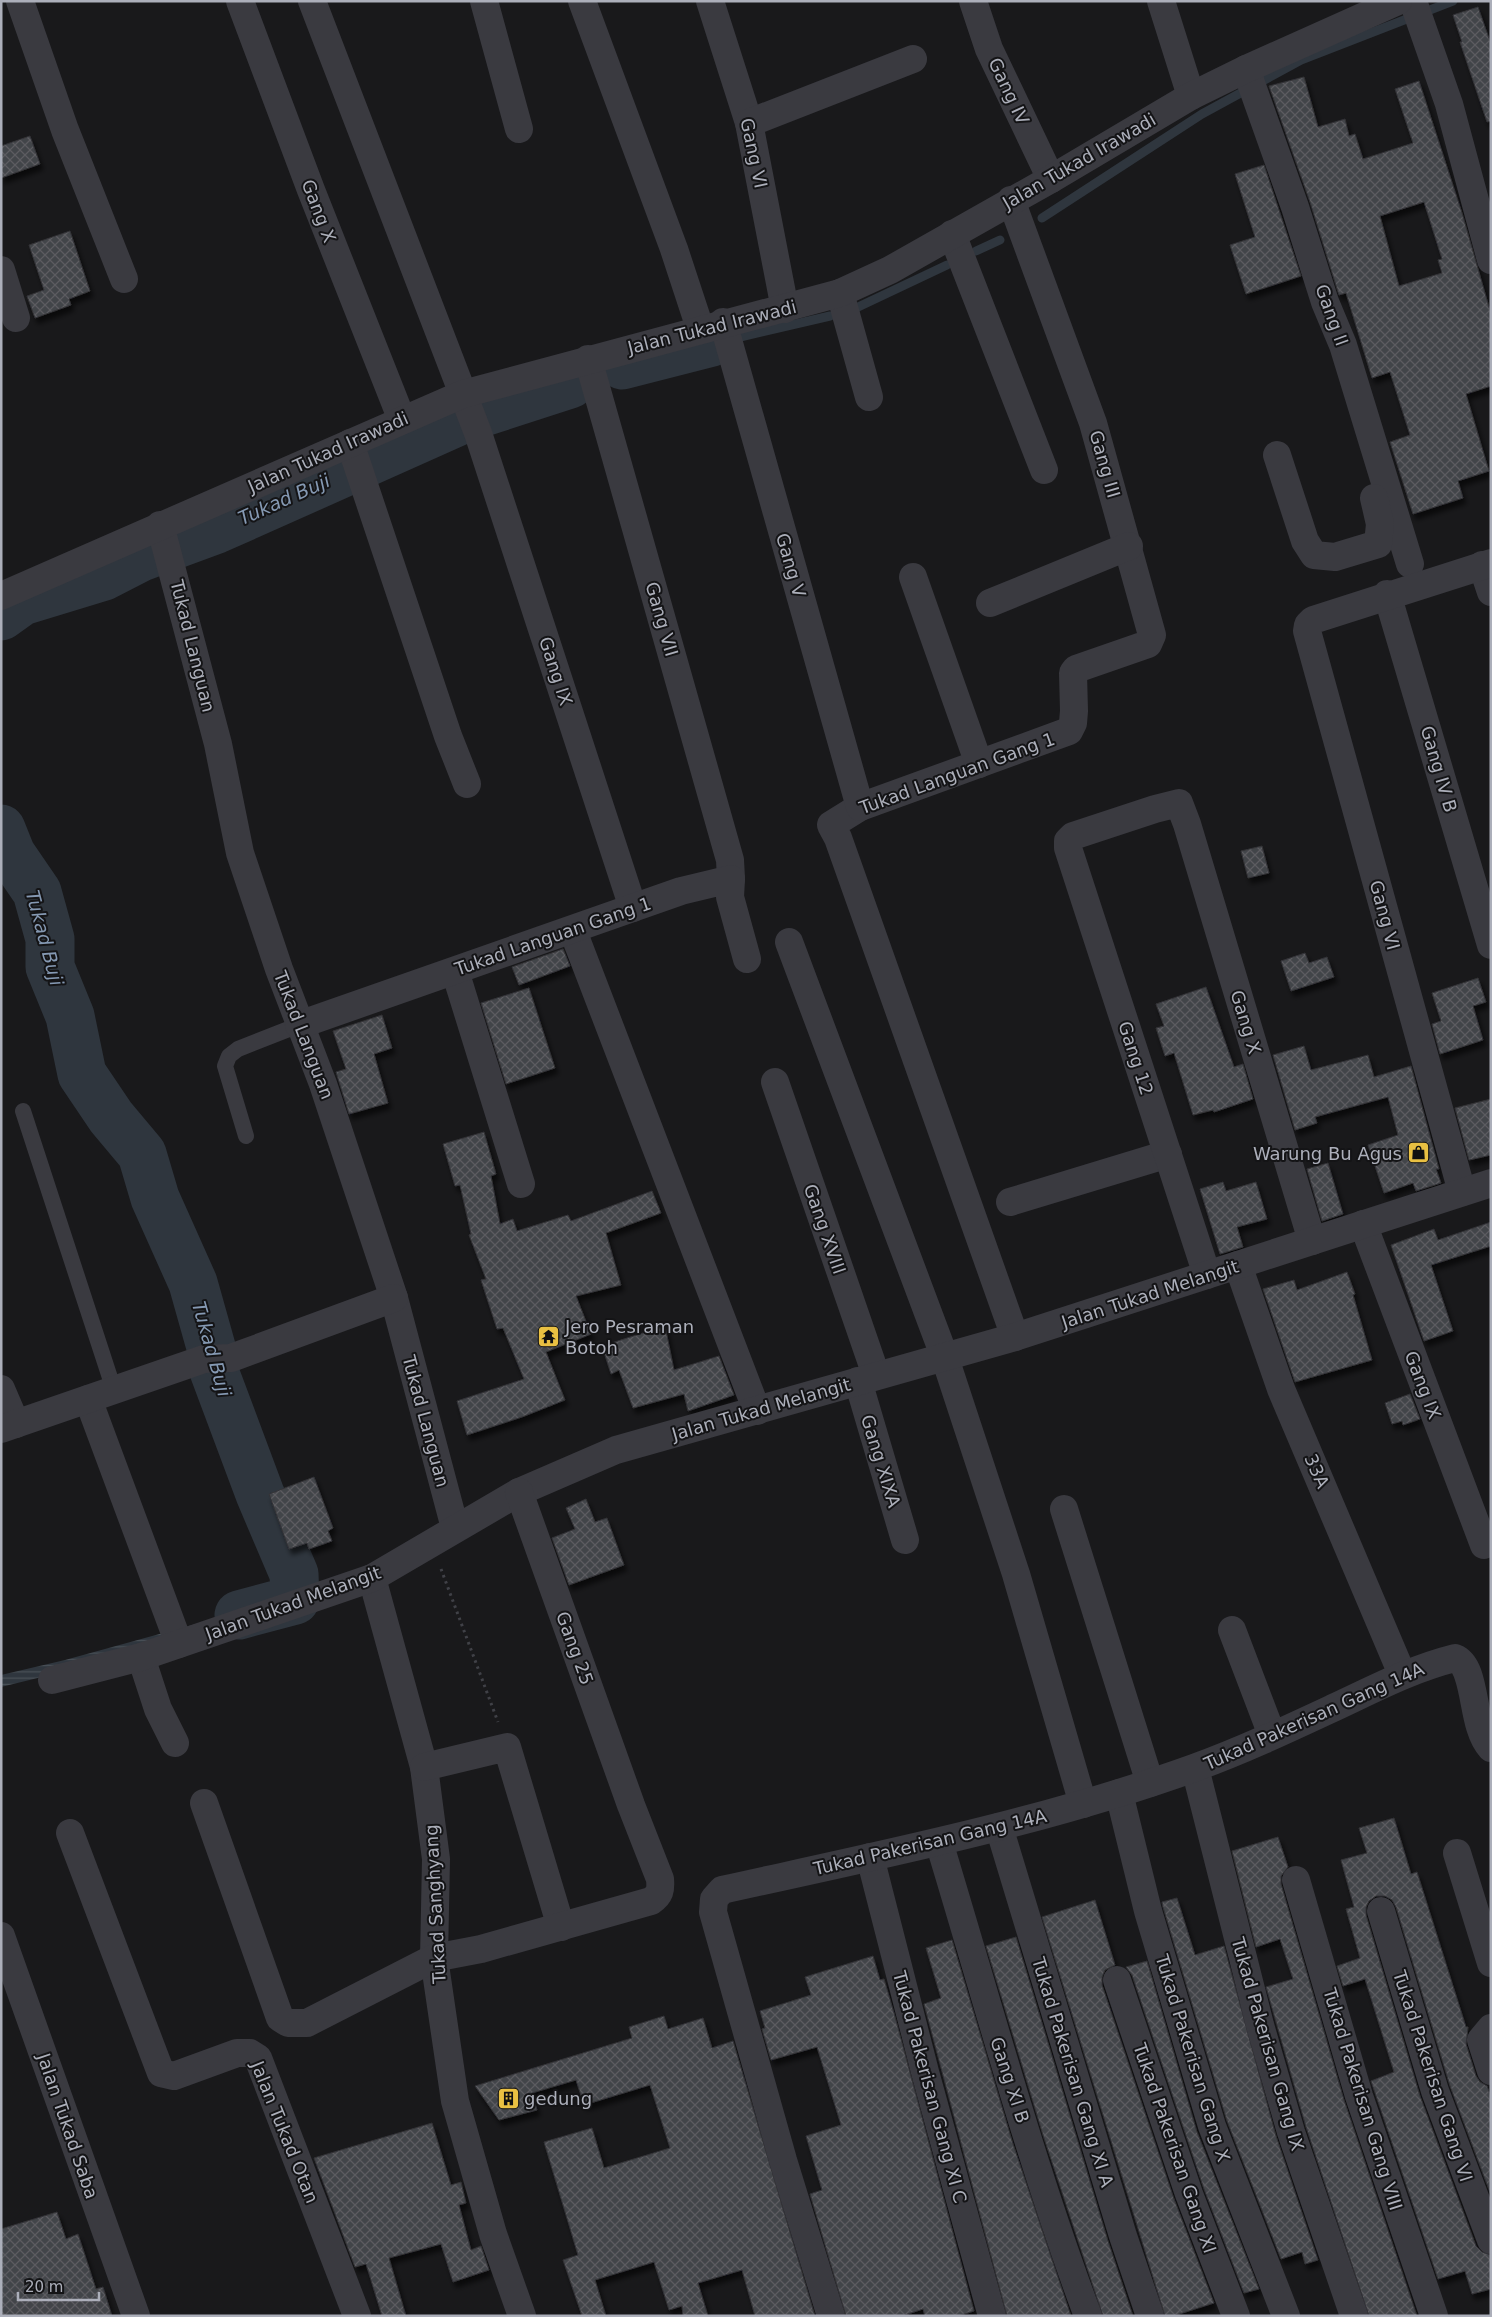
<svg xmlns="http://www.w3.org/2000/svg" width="1492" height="2317" viewBox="0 0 1492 2317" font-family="'DejaVu Sans',sans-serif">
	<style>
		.water { fill: url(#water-rules) }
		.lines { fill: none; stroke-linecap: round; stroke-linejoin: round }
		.stream { stroke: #2f363e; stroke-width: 9 }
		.river { stroke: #2f363e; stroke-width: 49 }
		.building { fill: url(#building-cross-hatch); stroke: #333337; fill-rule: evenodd; filter: url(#shadow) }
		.path { stroke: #404147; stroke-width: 3; stroke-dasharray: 2.5 4; stroke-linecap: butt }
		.lane { stroke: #3a3a40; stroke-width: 16 }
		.street { stroke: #3a3a40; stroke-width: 28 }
		.labels { text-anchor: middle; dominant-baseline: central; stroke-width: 4; stroke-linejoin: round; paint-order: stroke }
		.street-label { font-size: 18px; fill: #acafba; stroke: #141416 }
		.poi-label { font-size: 18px; fill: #acafba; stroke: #141416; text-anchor: start }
		.water-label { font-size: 19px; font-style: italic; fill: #8599b3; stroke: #141416 }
	</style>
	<defs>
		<pattern id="water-rules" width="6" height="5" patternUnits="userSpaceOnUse" patternTransform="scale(1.25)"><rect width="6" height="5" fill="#2f363e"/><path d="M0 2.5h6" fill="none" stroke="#4a5158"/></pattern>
		<pattern id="building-cross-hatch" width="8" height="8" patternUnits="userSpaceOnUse" patternTransform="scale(1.25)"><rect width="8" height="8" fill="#434448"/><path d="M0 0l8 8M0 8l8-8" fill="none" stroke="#5b5c60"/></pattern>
		<filter id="shadow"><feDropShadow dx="3" dy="5.5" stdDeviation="2.5" flood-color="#0009"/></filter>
	</defs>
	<rect width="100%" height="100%" fill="#19191b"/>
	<path class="water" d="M 203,1622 L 115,1659 L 1,1687 L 1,1675 L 65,1660 Z"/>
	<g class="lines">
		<g class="stream">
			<path d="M 1042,218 L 1202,114 L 1301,60 L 1453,1"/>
			<path d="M 976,251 L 1000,240"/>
			<path d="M 856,308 L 947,265"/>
			<path d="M 740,337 L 830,316"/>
		</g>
		<g class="river">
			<path d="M 622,365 L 712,342"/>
			<path d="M 1,616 L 22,601 L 104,576 L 141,557 L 217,529 L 468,417 L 570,384"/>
			<path d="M 1,829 L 11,854 L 37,892 L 50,939 L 50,967 L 70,1016 L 82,1074 L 111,1117 L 142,1154 L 155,1198 L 193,1283 L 211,1347 L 214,1371 L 260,1494 L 294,1574 L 295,1600 L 239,1615"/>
		</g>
	</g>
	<g class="building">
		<path d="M 1478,7 L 1491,44 L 1491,121 L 1487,122 L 1460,42 L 1462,42 L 1453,15 Z"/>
		<path d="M 1304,77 L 1318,127 L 1345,119 L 1349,136 L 1355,134 L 1363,159 L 1413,143 L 1395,89 L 1419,81 L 1462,213 L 1491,314 L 1491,386 L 1466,394 L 1489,471 L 1458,481 L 1463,498 L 1413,514 L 1390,442 L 1410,435 L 1390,372 L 1372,378 L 1346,293 L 1339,295 L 1310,202 L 1269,86 ZM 1424,202 L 1442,259 L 1438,260 L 1442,273 L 1399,286 L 1380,216 Z"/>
		<path d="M 30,136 L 40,164 L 1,178 L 1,146 Z"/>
		<path d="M 1264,165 L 1301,276 L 1246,294 L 1230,245 L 1255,237 L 1235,174 Z"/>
		<path d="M 70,231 L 90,291 L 69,299 L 71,305 L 35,318 L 27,296 L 44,290 L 29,245 Z"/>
		<path d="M 1262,846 L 1269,873 L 1248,878 L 1241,851 Z"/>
		<path d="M 563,949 L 570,966 L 519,985 L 512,967 Z"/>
		<path d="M 1305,953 L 1309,963 L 1327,957 L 1334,977 L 1291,991 L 1281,961 Z"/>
		<path d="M 1478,978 L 1486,1002 L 1473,1006 L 1483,1040 L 1440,1054 L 1432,1024 L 1441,1021 L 1432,993 Z"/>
		<path d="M 1206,987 L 1234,1067 L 1243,1064 L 1253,1099 L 1214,1112 L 1213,1110 L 1193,1115 L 1174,1053 L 1165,1056 L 1156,1028 L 1164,1026 L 1156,1004 Z"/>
		<path d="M 529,988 L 555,1068 L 506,1084 L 481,1003 Z"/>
		<path d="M 382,1015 L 392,1048 L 374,1054 L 388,1103 L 349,1114 L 336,1072 L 346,1069 L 333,1031 Z"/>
		<path d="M 1304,1046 L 1311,1070 L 1368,1055 L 1374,1077 L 1411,1066 L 1439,1169 L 1436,1169 L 1441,1183 L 1416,1191 L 1413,1183 L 1384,1193 L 1368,1145 L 1398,1135 L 1388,1097 L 1315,1117 L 1317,1123 L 1295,1130 L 1273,1055 Z"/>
		<path d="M 1491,1099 L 1491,1155 L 1469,1160 L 1455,1108 Z"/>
		<path d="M 484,1132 L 496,1174 L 491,1176 L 500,1224 L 513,1219 L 517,1231 L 568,1215 L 571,1221 L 652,1191 L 661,1213 L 606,1233 L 621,1285 L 576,1296 L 591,1334 L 546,1352 L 565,1400 L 522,1417 L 467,1435 L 457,1401 L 524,1379 L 503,1328 L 497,1329 L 481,1280 L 486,1279 L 469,1235 L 471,1234 L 460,1185 L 455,1186 L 443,1144 Z"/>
		<path d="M 1328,1163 L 1343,1214 L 1322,1221 L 1307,1169 Z"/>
		<path d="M 1223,1182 L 1226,1191 L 1256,1182 L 1267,1219 L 1237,1227 L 1243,1247 L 1220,1254 L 1200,1189 Z"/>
		<path d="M 1491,1222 L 1491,1246 L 1431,1265 L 1453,1331 L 1424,1341 L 1391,1245 L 1434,1229 L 1438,1240 Z"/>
		<path d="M 1347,1272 L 1355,1294 L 1353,1295 L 1372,1360 L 1295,1382 L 1263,1289 L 1294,1280 L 1297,1290 Z"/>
		<path d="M 665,1326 L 674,1370 L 719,1356 L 734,1395 L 688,1411 L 684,1394 L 633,1408 L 619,1370 L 611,1374 L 602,1346 Z"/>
		<path d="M 1410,1394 L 1420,1419 L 1403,1425 L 1402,1421 L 1392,1424 L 1385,1403 Z"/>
		<path d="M 314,1477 L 333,1528 L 328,1531 L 332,1541 L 309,1549 L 307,1543 L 289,1549 L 269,1494 Z"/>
		<path d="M 586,1499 L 595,1522 L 607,1518 L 624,1565 L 569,1585 L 552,1538 L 575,1529 L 566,1508 Z"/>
		<path d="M 1394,1818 L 1411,1874 L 1417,1872 L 1466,2027 L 1468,2027 L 1466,2044 L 1476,2076 L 1480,2082 L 1487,2086 L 1491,2097 L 1491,2195 L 1450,2086 L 1396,1907 L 1392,1900 L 1385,1896 L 1376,1896 L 1369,1901 L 1366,1907 L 1366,1915 L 1420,2096 L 1476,2246 L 1482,2252 L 1491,2255 L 1491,2289 L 1472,2294 L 1465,2271 L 1438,2279 L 1371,2081 L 1394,2072 L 1365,1979 L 1343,1986 L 1337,1966 L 1360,1958 L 1346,1909 L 1354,1907 L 1341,1860 L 1367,1853 L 1359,1828 Z"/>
		<path d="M 1278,1837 L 1288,1867 L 1281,1876 L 1281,1884 L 1344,2100 L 1417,2316 L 1369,2316 L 1306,2127 L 1266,1987 L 1293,1979 L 1280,1939 L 1256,1947 L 1232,1851 Z"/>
		<path d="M 1177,1898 L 1195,1955 L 1224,1946 L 1276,2136 L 1318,2260 L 1305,2264 L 1302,2252 L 1281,2259 L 1227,2121 L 1163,1907 L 1162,1902 Z"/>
		<path d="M 1095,1900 L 1115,1965 L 1105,1970 L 1102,1977 L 1102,1985 L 1174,2199 L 1214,2303 L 1173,2316 L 1165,2316 L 1042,1917 Z"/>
		<path d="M 1016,1937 L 1108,2241 L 1133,2316 L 1103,2316 L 1043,2135 L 986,1946 Z"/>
		<path d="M 952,1940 L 1013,2144 L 1071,2316 L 1007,2316 L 924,2004 L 941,1998 L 926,1948 Z"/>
		<path d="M 873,1956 L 880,1980 L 884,1979 L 894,2013 L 974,2311 L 958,2316 L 925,2316 L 923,2309 L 902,2316 L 846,2316 L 810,2194 L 822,2190 L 806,2136 L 841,2125 L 817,2047 L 771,2060 L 762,2029 L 765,2028 L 760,2011 L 811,1995 L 805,1977 Z"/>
		<path d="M 1147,1961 L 1197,2132 L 1259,2289 L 1244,2293 L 1204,2189 L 1132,1975 L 1126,1967 Z"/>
		<path d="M 664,2016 L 668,2029 L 703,2018 L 712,2048 L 733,2041 L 815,2316 L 755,2316 L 742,2270 L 698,2283 L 708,2316 L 683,2316 L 682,2306 L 669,2310 L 654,2262 L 595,2280 L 606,2316 L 582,2316 L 563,2260 L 578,2255 L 544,2142 L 592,2128 L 604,2168 L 670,2148 L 650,2085 L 584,2105 L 576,2080 L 532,2093 L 537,2110 L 499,2120 L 475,2086 L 632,2038 L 629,2027 Z"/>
		<path d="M 432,2123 L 451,2185 L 461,2182 L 466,2203 L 459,2205 L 471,2250 L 481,2246 L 489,2270 L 453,2282 L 441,2244 L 389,2258 L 406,2316 L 382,2316 L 366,2264 L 355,2267 L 314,2158 Z"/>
		<path d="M 57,2212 L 66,2239 L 78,2234 L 96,2289 L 103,2287 L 112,2316 L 1,2316 L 1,2229 Z"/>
	</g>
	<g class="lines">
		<path class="path" d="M 441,1569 L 498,1722"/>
		<g class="lane">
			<path d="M 23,1111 L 114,1390"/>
			<path d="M 246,1136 L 225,1066 L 229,1056 L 238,1049 L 299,1025"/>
		</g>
		<g class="street">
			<path d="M 20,1 L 65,130 L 124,279"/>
			<path d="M 240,1 L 311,190 L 402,420"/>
			<path d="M 312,1 L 478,433 L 633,908"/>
			<path d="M 484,1 L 519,129"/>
			<path d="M 582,1 L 674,249 L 700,328"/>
			<path d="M 710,1 L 749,123 L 785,309"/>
			<path d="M 973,1 L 989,49 L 1051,179"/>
			<path d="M 1161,1 L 1191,96"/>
			<path d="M 1413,1 L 1449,104 L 1491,260"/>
			<path d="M 1246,69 L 1295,207 L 1325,302 L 1343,345 L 1410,564"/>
			<path d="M 749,123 L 913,59"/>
			<path d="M 1011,200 L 1093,423 L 1152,635 L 1148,644 L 1076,669 L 1073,673 L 1074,711 L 1073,723 L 1069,731 L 860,807 L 831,825 L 838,838 L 1015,1337"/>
			<path d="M 952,234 L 1044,470"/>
			<path d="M 1,270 L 16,318"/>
			<path d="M 840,293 L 869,397"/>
			<path d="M 723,322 L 860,807"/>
			<path d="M 588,359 L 730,860 L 731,879"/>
			<path d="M 350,443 L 448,736 L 467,784"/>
			<path d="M 1277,455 L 1305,541 L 1314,555 L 1335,557 L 1378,544 L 1380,524 L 1374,498"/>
			<path d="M 160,525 L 218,744 L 240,853 L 279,969 L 323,1084 L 394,1298 L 455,1528"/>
			<path d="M 1482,565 L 1491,592"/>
			<path d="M 913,577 L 979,764"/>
			<path d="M 1387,594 L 1491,945"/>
			<path d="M 1,596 L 463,394 L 840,293 L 890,270 L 1051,179 L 1191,96 L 1246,69 L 1398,1"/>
			<path d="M 990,603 L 1129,546"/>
			<path d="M 573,931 L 757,1411"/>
			<path d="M 789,942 L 945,1358 L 1016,1574 L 1083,1804"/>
			<path d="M 455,971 L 521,1184"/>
			<path d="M 299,1025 L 681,891 L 731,879 L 730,897 L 747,959"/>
			<path d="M 775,1082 L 876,1375"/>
			<path d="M 1462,1192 L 1307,631 L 1308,625 L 1313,620 L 1491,563"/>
			<path d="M 1010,1202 L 1168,1154"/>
			<path d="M 1363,1224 L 1484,1545"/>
			<path d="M 1238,1265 L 1281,1389 L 1402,1674"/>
			<path d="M 1207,1275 L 1068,848 L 1068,841 L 1073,836 L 1155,809 L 1179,803 L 1187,824 L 1312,1241"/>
			<path d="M 858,1381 L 905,1540"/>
			<path d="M 1,1389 L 16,1424"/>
			<path d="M 88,1399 L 179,1644"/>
			<path d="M 1,1429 L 204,1359 L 231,1358 L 394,1298"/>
			<path d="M 1064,1509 L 1150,1783"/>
			<path d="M 372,1578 L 424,1767 L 436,1859 L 434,1958 L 455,2101 L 493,2234 L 522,2316"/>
			<path d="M 1232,1630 L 1272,1735"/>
			<path d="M 141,1657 L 158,1709 L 175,1743"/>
			<path d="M 52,1680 L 141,1657 L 372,1578 L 519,1492 L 616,1450 L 1015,1337 L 1491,1183"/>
			<path d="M 424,1767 L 507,1747 L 561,1927"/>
			<path d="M 1195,1768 L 1260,2025 L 1291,2132 L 1354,2316"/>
			<path d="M 1119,1793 L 1148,1911 L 1212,2126 L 1286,2316"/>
			<path d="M 204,1803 L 280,2018 L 288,2023 L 307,2023 L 434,1958 L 481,1949 L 651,1901 C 660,1895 661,1890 660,1879 L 631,1805 L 519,1492"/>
			<path d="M 999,1827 L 1123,2236 L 1150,2316"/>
			<path d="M 70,1833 L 161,2073 L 174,2076 L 237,2053 L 250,2053 L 258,2058 L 357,2316"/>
			<path d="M 939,1842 C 987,2000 1030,2161 1088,2316"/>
			<path d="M 1457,1853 L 1491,1963"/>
			<path d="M 870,1857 L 925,2072 L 992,2316"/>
			<path d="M 1296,1880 L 1359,2096 L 1434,2316"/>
			<path d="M 1381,1911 L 1435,2091 L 1491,2240"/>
			<path d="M 1,1936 L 136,2316"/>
			<path d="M 1117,1980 L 1189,2194 L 1236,2316"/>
			<path d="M 1491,2028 L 1481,2040 L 1491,2071"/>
			<path d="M 831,2316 L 783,2160 L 713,1912 L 714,1899 L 722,1890 C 880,1855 1041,1823 1194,1768 C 1241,1751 1288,1729 1333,1708 C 1374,1689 1411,1669 1455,1658 C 1478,1667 1470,1726 1491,1748"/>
		</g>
	</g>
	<defs>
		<symbol id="shop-square" viewBox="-11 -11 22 22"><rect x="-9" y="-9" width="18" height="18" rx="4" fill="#e9c042" stroke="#141416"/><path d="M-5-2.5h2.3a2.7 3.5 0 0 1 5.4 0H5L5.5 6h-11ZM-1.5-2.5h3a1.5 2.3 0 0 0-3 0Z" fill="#111"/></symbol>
		<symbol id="temple-square" viewBox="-11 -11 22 22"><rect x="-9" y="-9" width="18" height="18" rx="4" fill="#e9c042" stroke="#141416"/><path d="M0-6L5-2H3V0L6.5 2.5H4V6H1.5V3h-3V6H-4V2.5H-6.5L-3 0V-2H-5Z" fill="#111"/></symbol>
		<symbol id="building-square" viewBox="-11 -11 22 22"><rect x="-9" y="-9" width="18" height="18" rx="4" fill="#e9c042" stroke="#141416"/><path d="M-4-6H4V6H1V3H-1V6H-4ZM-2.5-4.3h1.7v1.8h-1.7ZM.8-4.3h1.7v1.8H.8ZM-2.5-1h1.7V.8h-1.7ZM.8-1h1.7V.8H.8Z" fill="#111"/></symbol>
	</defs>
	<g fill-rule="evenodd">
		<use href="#shop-square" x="1406" y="1140" width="25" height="25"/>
		<use href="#temple-square" x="536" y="1324" width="25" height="25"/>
		<use href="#building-square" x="496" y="2086" width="25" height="25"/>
	</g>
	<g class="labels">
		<g class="street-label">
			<text transform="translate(1009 91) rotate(65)">Gang IV</text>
			<text transform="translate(754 153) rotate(78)">Gang VI</text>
			<text transform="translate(1079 161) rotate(-30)">Jalan Tukad Irawadi</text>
			<text transform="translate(319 211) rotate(69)">Gang X</text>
			<text transform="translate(1332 315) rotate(70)">Gang II</text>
			<text transform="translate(712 327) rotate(-14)">Jalan Tukad Irawadi</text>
			<text transform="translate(328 452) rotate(-24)">Jalan Tukad Irawadi</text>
			<text transform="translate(1105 464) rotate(74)">Gang III</text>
			<text transform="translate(791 565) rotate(74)">Gang V</text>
			<text transform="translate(662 619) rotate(74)">Gang VII</text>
			<text transform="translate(193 646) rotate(76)">Tukad Languan</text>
			<text transform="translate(556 671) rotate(72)">Gang IX</text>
			<text transform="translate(1439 769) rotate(74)">Gang IV B</text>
			<text transform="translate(957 773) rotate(-20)">Tukad Languan Gang 1</text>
			<text transform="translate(1385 915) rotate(75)">Gang VI</text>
			<text transform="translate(553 936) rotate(-19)">Tukad Languan Gang 1</text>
			<text transform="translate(1246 1022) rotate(73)">Gang X</text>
			<text transform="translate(304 1035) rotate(69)">Tukad Languan</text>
			<text transform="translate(1136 1058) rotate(72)">Gang 12</text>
			<text transform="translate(825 1229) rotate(71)">Gang XVIII</text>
			<text transform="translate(1150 1294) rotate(-18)">Jalan Tukad Melangit</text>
			<text transform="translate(1423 1385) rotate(69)">Gang IX</text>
			<text transform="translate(761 1409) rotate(-16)">Jalan Tukad Melangit</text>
			<text transform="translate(426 1421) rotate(75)">Tukad Languan</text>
			<text transform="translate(881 1461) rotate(73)">Gang XIXA</text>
			<text transform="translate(1317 1471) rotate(66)">33A</text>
			<text transform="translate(293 1603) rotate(-20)">Jalan Tukad Melangit</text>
			<text transform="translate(575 1648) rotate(70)">Gang 25</text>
			<text transform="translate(1314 1716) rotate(-24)">Tukad Pakerisan Gang 14A</text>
			<text transform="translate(930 1842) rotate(-13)">Tukad Pakerisan Gang 14A</text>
			<text transform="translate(435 1904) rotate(-93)">Tukad Sanghyang</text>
			<text transform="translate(1268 2044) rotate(74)">Tukad Pakerisan Gang IX</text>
			<text transform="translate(1193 2058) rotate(73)">Tukad Pakerisan Gang X</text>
			<text transform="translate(1073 2072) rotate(73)">Tukad Pakerisan Gang XI A</text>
			<text transform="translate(1433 2076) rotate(72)">Tukad Pakerisan Gang VI</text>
			<text transform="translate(1010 2080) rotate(72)">Gang XI B</text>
			<text transform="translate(930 2087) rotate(75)">Tukad Pakerisan Gang XI C</text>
			<text transform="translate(1363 2099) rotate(73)">Tukad Pakerisan Gang VIII</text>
			<text transform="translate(68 2126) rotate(71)">Jalan Tukad Saba</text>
			<text transform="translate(285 2132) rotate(68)">Jalan Tukad Otan</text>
			<text transform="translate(1175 2148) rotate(71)">Tukad Pakerisan Gang XI</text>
		</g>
		<g class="poi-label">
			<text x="1402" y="1153" text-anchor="end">Warung Bu Agus</text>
			<text x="565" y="1326">Jero Pesraman<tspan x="565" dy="21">Botoh</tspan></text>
			<text x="524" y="2098">gedung</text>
		</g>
		<g class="water-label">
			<text transform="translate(284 499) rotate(-24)">Tukad Buji</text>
			<text transform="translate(45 938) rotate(75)">Tukad Buji</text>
			<text transform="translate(212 1349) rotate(74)">Tukad Buji</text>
		</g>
	</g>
	<rect width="1492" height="2317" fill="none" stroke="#acafba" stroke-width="5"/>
	<path d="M18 2292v8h81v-8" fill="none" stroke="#acafba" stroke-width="2.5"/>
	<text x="25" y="2292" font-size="15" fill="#acafba" stroke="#141416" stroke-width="4" paint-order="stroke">20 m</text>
</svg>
